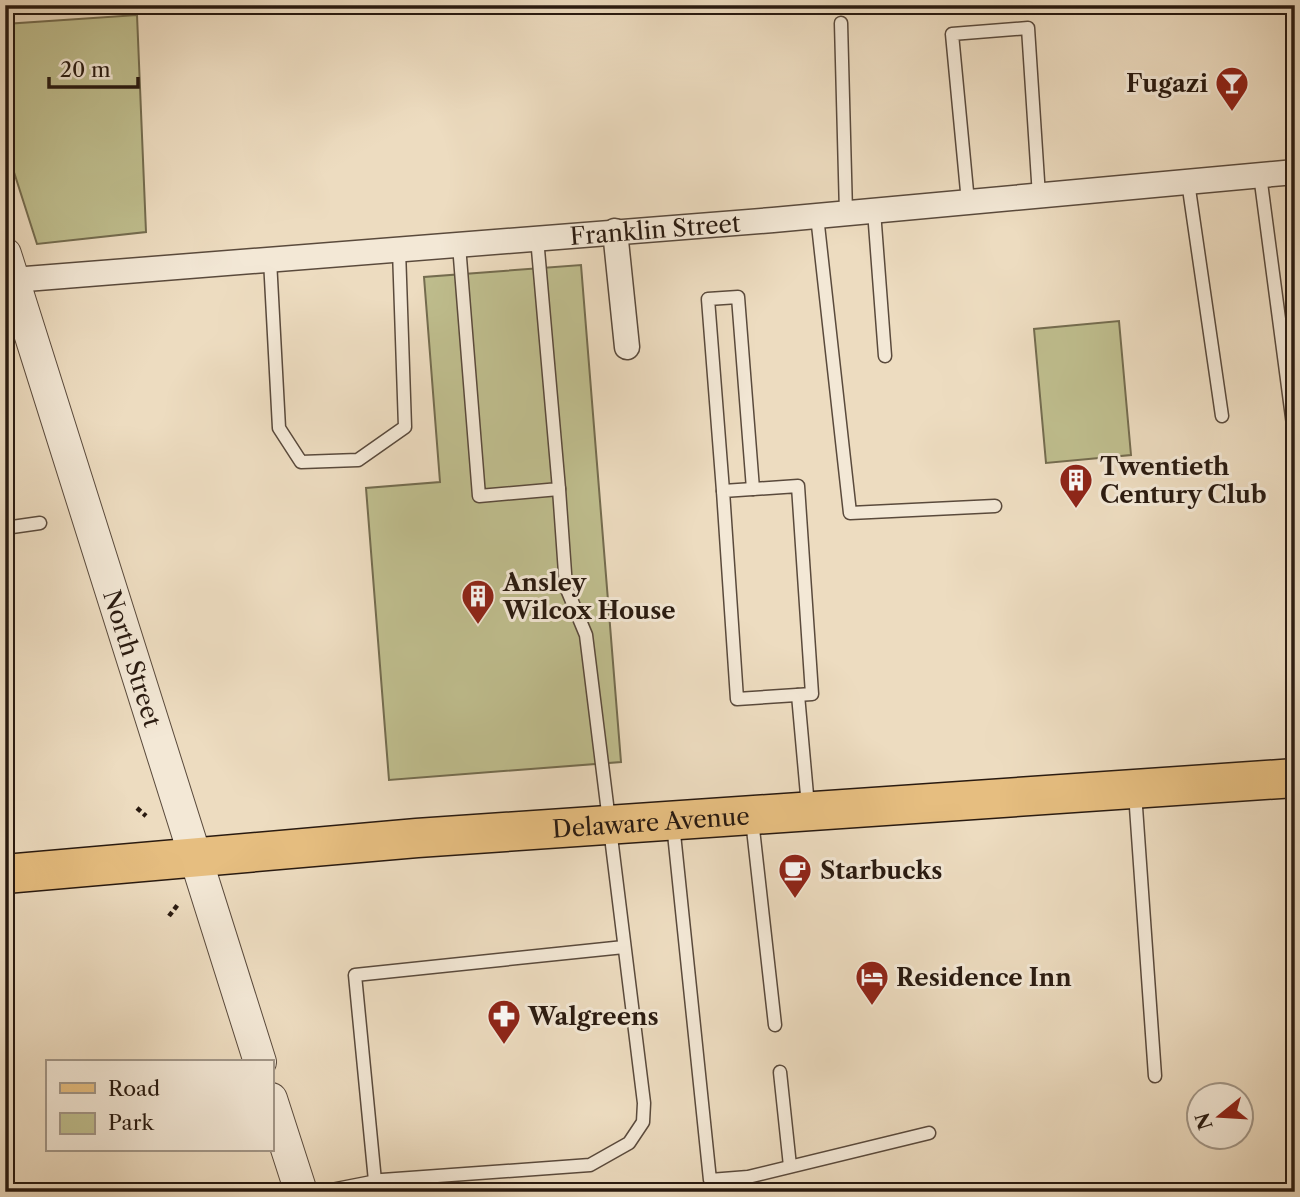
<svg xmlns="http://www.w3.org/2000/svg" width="1300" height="1197" viewBox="0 0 1300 1197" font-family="'Libre Caslon Text',serif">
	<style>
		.green { fill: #bfbe8e; stroke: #746c4f; stroke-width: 2 }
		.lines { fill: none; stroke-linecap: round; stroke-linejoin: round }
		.service-casing { stroke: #5a4a3c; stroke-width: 15 }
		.minor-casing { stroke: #5a4a3c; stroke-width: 27 }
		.tertiary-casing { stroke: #5a4a3c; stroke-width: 34 }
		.primary-casing { stroke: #291a10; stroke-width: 41 }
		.path { stroke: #291a10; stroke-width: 4.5; stroke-dasharray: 5 3.5; stroke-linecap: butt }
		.service { stroke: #f3e8d6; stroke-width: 12 }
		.minor { stroke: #f3e8d6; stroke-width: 24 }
		.tertiary { stroke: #f3e8d6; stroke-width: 32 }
		.primary { stroke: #e6be80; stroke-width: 38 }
		.labels { text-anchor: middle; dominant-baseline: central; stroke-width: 6; stroke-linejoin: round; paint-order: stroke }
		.poi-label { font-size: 24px; font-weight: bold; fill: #291a10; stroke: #f3e8d6; text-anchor: start }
		.street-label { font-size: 24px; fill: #291a10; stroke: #f3e8d6 }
	</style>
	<rect width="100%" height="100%" fill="#eddcc0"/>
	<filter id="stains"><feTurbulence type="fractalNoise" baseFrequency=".00286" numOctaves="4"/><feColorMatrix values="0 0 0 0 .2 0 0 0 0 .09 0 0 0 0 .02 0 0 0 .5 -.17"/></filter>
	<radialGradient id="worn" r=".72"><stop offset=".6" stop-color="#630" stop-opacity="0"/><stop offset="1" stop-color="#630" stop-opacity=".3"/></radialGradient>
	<g class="green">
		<path d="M 137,15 L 146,232 L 37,244 L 5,144 L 5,24 Z"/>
		<path d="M 581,265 L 621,762 L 389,780 L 366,488 L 440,482 L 424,277 Z"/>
		<path d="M 1119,321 L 1131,455 L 1046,463 L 1034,329 Z"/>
	</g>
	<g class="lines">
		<defs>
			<g id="service">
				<path d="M 841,23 L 846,213"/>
				<path d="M 1260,175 L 1295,440"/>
				<path d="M 1188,182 L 1222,416"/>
				<path d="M 968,202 L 952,34 L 1028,28 L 1039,196"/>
				<path d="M 874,211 L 885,356"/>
				<path d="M 817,216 L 850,513 L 995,506"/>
				<path d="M 459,245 L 479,496 L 559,489 L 537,238"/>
				<path d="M 270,260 L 279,428 L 301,462 L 358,460 L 405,427 L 399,250"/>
				<path d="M 798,486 L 812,694 L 737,699 L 723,491 Z"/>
				<path d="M 723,491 L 708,299 L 738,297 L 753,489"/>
				<path d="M 5,528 L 40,523"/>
				<path d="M 798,695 L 808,806"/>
				<path d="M 1135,793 L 1155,1076"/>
				<path d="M 752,820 L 775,1025"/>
				<path d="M 673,824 L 710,1180 L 748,1177 L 929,1133"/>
				<path d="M 780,1072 L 790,1166"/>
				<path d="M 375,1181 L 355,975 L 624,947"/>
				<path d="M 321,1192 L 382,1180 L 590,1165 L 629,1143 L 643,1122 L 644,1103 L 586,635 L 566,587 L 559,489"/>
			</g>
			<g id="minor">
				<path d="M 615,231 L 627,347"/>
				<path id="s1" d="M 13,280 L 773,220 L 1295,172"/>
			</g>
			<g id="tertiary">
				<path id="s2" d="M 5,254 L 260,1062"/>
				<path d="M 271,1099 L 301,1192"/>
			</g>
			<g id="primary">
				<path id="s3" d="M 5,874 L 417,838 L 1295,778"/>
			</g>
		</defs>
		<use href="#service" class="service-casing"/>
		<use href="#minor" class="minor-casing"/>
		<use href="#tertiary" class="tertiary-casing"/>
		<use href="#primary" class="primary-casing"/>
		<g class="path">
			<path d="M 137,808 L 146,816"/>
			<path d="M 169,916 L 179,903"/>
		</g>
		<use href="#service" class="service"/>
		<use href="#minor" class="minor"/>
		<use href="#tertiary" class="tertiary"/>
		<use href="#primary" class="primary"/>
	</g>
	<defs>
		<symbol id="bar-pin" viewBox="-11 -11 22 30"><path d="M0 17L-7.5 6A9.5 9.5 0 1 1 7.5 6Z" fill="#8f2418" stroke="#f3e8d6"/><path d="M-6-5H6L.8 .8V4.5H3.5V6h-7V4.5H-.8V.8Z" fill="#fff"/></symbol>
		<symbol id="building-pin" viewBox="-11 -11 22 30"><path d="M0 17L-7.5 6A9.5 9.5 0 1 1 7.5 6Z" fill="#8f2418" stroke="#f3e8d6"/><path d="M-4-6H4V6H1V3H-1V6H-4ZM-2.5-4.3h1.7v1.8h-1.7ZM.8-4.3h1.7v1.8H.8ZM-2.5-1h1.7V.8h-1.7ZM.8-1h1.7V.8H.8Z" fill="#fff"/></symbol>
		<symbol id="cafe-pin" viewBox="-11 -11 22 30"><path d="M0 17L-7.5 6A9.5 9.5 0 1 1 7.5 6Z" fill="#8f2418" stroke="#f3e8d6"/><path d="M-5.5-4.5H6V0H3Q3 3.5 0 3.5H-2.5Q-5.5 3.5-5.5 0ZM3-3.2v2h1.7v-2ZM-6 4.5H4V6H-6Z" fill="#fff"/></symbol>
		<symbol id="hotel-pin" viewBox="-11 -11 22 30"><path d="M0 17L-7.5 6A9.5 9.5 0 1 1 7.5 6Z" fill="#8f2418" stroke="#f3e8d6"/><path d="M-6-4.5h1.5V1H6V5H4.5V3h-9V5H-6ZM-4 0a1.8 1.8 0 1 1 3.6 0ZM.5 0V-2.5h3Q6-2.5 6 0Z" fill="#fff"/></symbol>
		<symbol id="pharmacy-pin" viewBox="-11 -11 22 30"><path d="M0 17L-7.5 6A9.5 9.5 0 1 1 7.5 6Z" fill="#8f2418" stroke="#f3e8d6"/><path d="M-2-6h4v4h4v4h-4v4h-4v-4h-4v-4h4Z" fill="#fff"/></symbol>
	</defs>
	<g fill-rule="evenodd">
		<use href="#bar-pin" x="1213" y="64" width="38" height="52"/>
		<use href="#building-pin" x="1057" y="461" width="38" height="52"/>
		<use href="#building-pin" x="459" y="577" width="38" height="52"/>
		<use href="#cafe-pin" x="776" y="851" width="38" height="52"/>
		<use href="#hotel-pin" x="853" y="958" width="38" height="52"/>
		<use href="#pharmacy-pin" x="485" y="997" width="38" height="52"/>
	</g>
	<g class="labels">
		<g class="poi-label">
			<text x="1208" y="83" text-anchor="end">Fugazi</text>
			<text x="1100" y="466">Twentieth<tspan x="1100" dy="28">Century Club</tspan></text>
			<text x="503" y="582">Ansley<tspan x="503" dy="28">Wilcox House</tspan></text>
			<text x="820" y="870">Starbucks</text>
			<text x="896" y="977">Residence Inn</text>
			<text x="528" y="1016">Walgreens</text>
		</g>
		<g class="street-label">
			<text stroke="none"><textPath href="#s1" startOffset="644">Franklin Street</textPath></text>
			<text stroke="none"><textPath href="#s2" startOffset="424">North Street</textPath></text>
			<text stroke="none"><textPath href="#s3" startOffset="648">Delaware Avenue</textPath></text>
		</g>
	</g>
	<rect width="1300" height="1197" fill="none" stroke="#eddcc0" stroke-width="28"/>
	<rect x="7" y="7" width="1286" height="1183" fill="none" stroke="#291a10" stroke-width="3.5"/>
	<rect x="14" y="14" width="1272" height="1169" fill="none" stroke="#291a10" stroke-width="2"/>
	<rect x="46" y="1060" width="228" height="91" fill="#f3e8d6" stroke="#a29687" stroke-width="2"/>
	<rect x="60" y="1083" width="35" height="10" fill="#e6be80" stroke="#a29687" stroke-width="2"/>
	<text x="108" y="1096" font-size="21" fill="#291a10">Road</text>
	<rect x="60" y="1113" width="35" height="21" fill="#bfbe8e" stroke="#a29687" stroke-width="2"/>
	<text x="108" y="1130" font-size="21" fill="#291a10">Park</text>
	<g transform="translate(1220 1116) rotate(252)"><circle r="33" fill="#f3e8d6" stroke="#a29687" stroke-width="2"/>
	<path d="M0-5L12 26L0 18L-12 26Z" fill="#8f2418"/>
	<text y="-10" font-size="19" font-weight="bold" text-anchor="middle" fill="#291a10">N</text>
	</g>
	<path d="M49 77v10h89v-10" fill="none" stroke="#291a10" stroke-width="3.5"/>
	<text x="60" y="77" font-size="21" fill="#291a10" stroke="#f3e8d6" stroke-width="5" paint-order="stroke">20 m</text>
	<rect width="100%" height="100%" filter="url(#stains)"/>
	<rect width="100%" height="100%" fill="url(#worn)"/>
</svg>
